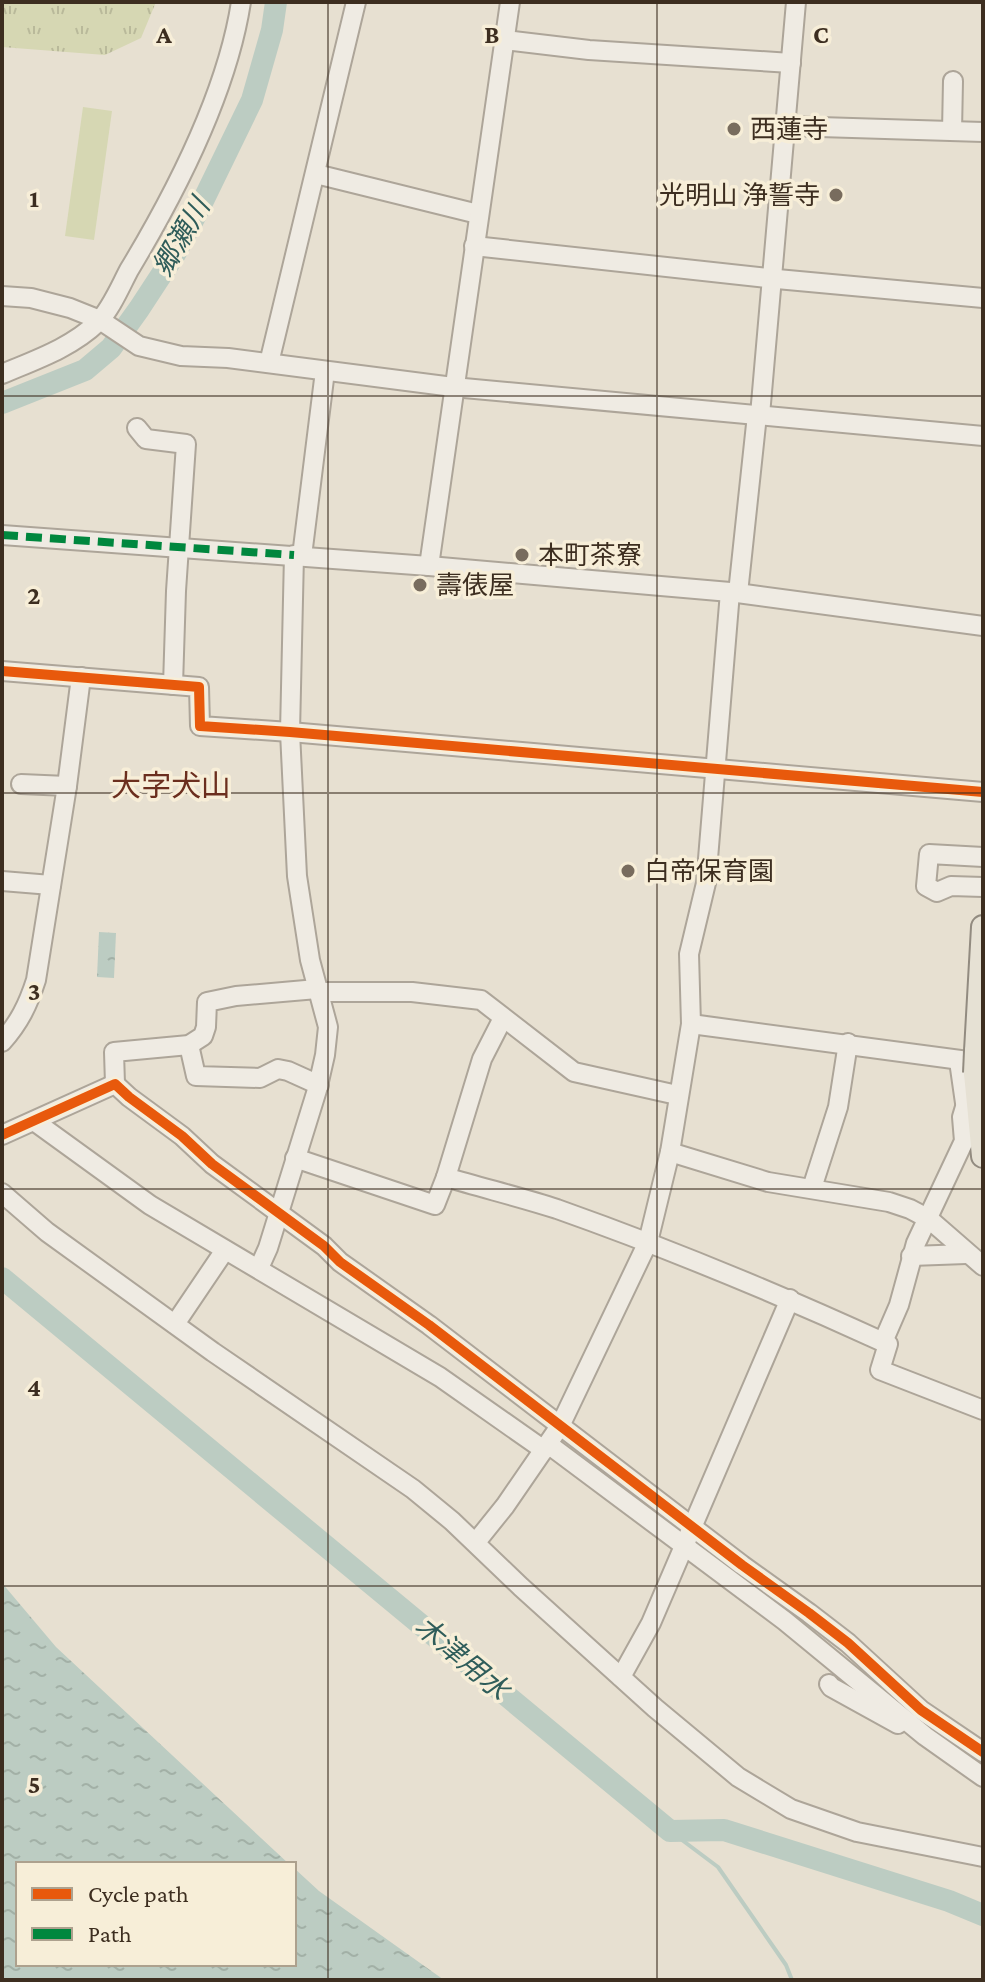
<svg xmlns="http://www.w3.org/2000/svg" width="985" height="1982" viewBox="0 0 985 1982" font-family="'Crimson Pro','Noto Sans JP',serif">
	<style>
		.grass { fill: url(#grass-tufts) }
		.pitch { fill: #d6d7b3 }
		.water { fill: url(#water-ripples) }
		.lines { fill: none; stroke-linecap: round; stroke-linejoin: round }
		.stream { stroke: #bcccc2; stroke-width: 4 }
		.river { stroke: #bcccc2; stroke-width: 22 }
		.minor-casing { stroke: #ada599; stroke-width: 22 }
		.major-casing { stroke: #928b80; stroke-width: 26 }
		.minor { stroke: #efebe3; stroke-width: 18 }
		.major { stroke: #e6e1d4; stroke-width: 22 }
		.major-bridge-casing { stroke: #928b80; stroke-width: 26; stroke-linecap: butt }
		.major-bridge { stroke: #e6e1d4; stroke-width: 22 }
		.quiet { stroke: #00873e; stroke-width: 8; stroke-dasharray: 16 8; stroke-linecap: butt }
		.cycleway-casing { stroke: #f7eed8; stroke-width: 15 }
		.cycleway { stroke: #e8590c; stroke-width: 10 }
		.grid { fill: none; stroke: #3d2e20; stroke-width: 2; stroke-opacity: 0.55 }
		.poi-dot { fill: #786c5e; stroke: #f7eed8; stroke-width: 3 }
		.labels { text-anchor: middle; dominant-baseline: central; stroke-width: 7; stroke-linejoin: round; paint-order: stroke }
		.poi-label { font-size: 26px; fill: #3d2e20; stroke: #f7eed8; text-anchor: start }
		.water-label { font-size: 28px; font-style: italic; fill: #2f5d5a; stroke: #f7eed8 }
		.quarter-label { font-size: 30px; fill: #6b2e1e; stroke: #f7eed8 }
		.grid-label { font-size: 26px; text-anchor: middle; font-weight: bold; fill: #3d2e20; stroke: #f7eed8; stroke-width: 7; stroke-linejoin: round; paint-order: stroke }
	</style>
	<defs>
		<pattern id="grass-tufts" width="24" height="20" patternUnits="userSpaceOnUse" patternTransform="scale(2)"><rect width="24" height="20" fill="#d6d7b3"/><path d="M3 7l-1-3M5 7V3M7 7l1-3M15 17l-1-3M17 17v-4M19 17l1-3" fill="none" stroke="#b9b99a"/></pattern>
		<pattern id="water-ripples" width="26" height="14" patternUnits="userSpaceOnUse" patternTransform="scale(2)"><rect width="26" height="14" fill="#bcccc2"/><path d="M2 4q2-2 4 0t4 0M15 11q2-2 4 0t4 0" fill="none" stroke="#a2b0a6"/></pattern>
	</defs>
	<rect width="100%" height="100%" fill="#e7e0d1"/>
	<path class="grass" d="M 2,2 L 156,2 L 141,38 L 105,55 L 2,47 Z"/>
	<path class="pitch" d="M 83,107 L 112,111 L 94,240 L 65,236 Z"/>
	<g class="water">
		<path d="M 99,932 L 116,933 L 114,978 L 97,977 Z"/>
		<path d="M 2,1583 L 56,1647 L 289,1864 L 18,1864 L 18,1964 L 294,1964 L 294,1868 L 319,1891 L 444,1980 L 2,1980 Z"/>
	</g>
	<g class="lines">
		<path class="stream" d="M 670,1831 L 718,1867 L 786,1965 L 792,1980"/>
		<g class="river">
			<path d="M 2,403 L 85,370 L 111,348 L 139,309 L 175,254 L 200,207 L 252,100 L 272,30 L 276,2"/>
			<path d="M 2,1278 L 670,1831 L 724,1830 L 949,1901 L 983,1915"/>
		</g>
		<defs>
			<g id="minor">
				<path d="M 505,40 L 589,50 L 791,63"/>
				<path d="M 787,126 L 983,132"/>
				<path d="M 952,131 L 953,81"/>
				<path d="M 316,174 L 478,214"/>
				<path d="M 474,246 L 777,279 L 983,298"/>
				<path d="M 2,296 L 31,298 L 70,308 L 100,320 L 139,346 L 181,356 L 228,358 L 453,387 L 983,436"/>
				<path d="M 269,363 L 356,2"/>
				<path d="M 2,374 C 35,360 71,348 98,322 C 111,309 120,287 129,270 C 176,192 227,93 241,2"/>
				<path d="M 760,415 L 796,2"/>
				<path d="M 137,428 L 146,439 L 186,444 L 176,591 L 173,685"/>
				<path d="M 2,535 L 429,566 L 730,592 L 983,626"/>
				<path d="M 302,556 L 325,371"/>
				<path d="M 429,566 L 510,2"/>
				<path d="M 738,593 L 757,415"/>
				<path d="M 2,671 L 199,687 L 200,726 L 290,732 L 983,792"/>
				<path d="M 21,784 L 67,786"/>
				<path d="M 983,857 L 929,854 L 926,886 L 937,892 L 951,886 L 983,887"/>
				<path d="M 2,881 L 51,885"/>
				<path d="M 318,992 L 412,992 L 481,1000 L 574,1072 L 677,1095"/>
				<path d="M 691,1024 L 983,1063"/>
				<path d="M 2,1042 C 19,1023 28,1005 36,980 L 67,786 L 81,677"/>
				<path d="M 189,1045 L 196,1076 L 260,1078 L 278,1069 L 288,1071 L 319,1085"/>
				<path d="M 959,1061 L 967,1117"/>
				<path d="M 115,1084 L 114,1052 L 189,1045 L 203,1036 L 206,1027 L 207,1002 L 236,996 L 317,989"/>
				<path d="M 965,1107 L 962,1117 L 964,1141 L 916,1243 L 899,1305 L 883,1342 L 888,1344 L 880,1370 L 983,1410"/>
				<path d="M 34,1121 L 150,1205 L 440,1377 L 544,1450"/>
				<path d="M 2,1135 L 115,1084 L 129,1097 L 182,1136 L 212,1164 L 324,1246 L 340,1262 L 429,1325 L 742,1565 L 809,1613 L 848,1643 L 921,1710 L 983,1752"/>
				<path d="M 670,1152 L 768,1182 L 889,1202 L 910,1209 L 929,1219 L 983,1266"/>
				<path d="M 295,1158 L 435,1205 L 446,1177 C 482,1188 520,1197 557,1209 C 667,1248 776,1293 883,1342"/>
				<path d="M 446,1177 L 482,1059 L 503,1018"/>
				<path d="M 812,1188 L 838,1107 L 848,1043"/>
				<path d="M 2,1193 L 47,1232 L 213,1352 L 413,1489 L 452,1521 L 521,1587 L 655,1708 L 738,1777 L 791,1809 L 857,1832 L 983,1857"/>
				<path d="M 911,1256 L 966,1254"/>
				<path d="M 259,1268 L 268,1248 L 317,1090 L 325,1055 L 328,1027 L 310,960 L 297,876 L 290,732 L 294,555"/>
				<path d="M 175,1324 L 225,1250"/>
				<path d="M 548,1444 L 785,1621 L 925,1736 L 983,1777"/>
				<path d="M 476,1542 L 505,1506 L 560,1426 L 648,1242 L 670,1152 L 691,1024 L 689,954 L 706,883 L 730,592"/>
				<path d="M 621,1677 L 651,1623 L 790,1299"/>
				<path d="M 829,1684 L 831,1687 L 898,1724"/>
			</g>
			<g id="major">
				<path d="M 976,1051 L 983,927"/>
				<path d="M 975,1073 L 983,1156"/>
			</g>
		</defs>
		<use href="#minor" class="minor-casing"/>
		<use href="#major" class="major-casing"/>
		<use href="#minor" class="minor"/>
		<use href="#major" class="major"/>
		<defs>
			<path id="major-bridge" d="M 975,1073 L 976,1051"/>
		</defs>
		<use href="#major-bridge" class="major-bridge-casing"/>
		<use href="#major-bridge" class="major-bridge"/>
		<path class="quiet" d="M 2,535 L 294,555"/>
		<defs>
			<g id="cycleway">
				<path d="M 2,671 L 199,687 L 200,726 L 290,732 L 983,792"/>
				<path d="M 2,1135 L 115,1084 L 129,1097 L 182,1136 L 212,1164 L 324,1246 L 340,1262 L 429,1325 L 742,1565 L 809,1613 L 848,1643 L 921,1710 L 983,1752"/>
			</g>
		</defs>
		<use href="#cycleway" class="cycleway-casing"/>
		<use href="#cycleway" class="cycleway"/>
	</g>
	<path class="grid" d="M 328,2 L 328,1980M 657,2 L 657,1980M 2,396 L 983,396M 2,793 L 983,793M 2,1189 L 983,1189M 2,1586 L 983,1586"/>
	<g class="poi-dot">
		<circle cx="734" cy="129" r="8"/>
		<circle cx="836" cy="195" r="8"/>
		<circle cx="522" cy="555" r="8"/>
		<circle cx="420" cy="585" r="8"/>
		<circle cx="628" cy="871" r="8"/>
	</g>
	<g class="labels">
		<g class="poi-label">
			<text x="750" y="129">西蓮寺</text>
			<text x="820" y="195" text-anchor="end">光明山 浄誓寺</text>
			<text x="538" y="555">本町茶寮</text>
			<text x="436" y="585">壽俵屋</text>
			<text x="644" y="871">白帝保育園</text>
		</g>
		<g class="water-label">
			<text transform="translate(181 237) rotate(-60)">郷瀬川</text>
			<text transform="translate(462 1658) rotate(40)">木津用水</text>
		</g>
		<g class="quarter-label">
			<text x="171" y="785">大字犬山</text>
		</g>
	</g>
	<g class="grid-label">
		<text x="164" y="43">A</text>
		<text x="492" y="43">B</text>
		<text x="821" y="43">C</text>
		<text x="34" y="207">1</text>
		<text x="34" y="604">2</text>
		<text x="34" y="1000">3</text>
		<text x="34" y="1396">4</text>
		<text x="34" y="1793">5</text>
	</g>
	<rect width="985" height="1982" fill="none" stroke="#3d2e20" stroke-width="8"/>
	<rect x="16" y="1862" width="280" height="104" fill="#f7eed8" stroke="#ada18e" stroke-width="2"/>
	<rect x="32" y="1888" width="40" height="12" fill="#e8590c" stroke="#ada18e" stroke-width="2"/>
	<text x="88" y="1902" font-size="24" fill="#3d2e20">Cycle path</text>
	<rect x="32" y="1928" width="40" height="12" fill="#00873e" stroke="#ada18e" stroke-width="2"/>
	<text x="88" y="1942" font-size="24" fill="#3d2e20">Path</text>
</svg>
